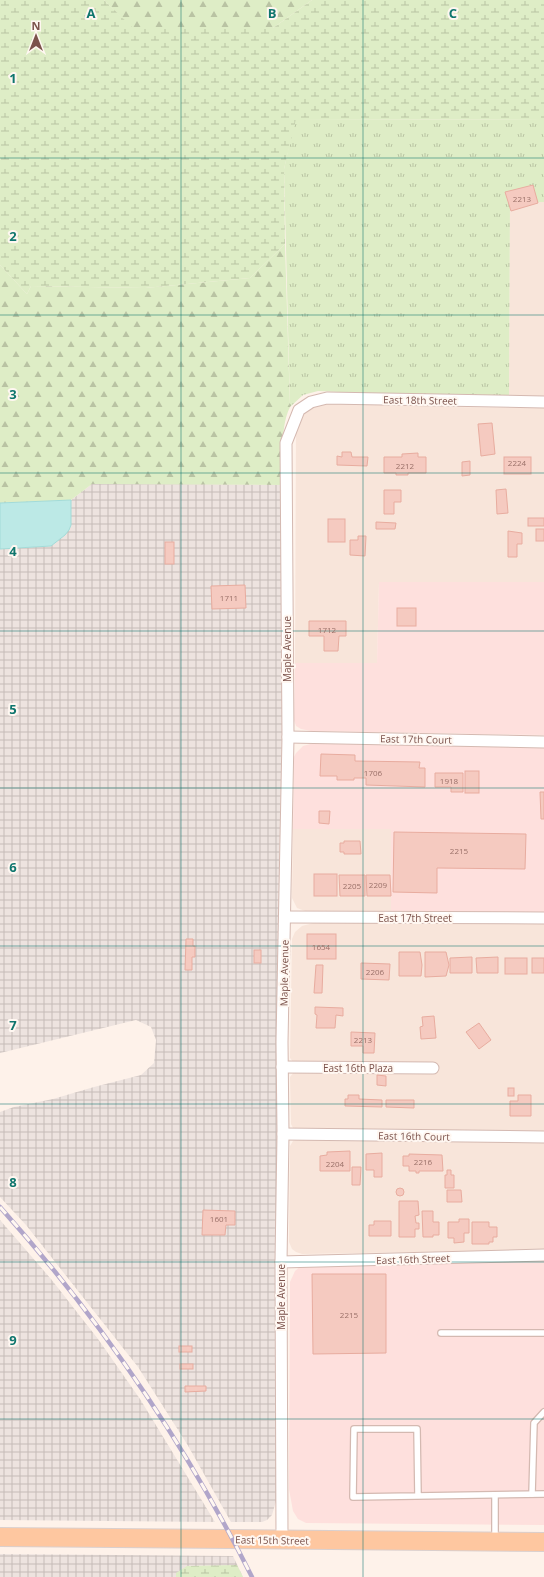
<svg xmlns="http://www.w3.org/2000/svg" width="544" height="1577" viewBox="0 0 544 1577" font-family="'Open Sans',sans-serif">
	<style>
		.residential { fill: #f8e5da }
		.commercial { fill: #fee0dd }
		.industrial { fill: url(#industrial-grid) }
		.grass { fill: url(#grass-tufts) }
		.forest { fill: url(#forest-firs) }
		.wetland { fill: url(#wetland-marsh) }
		.water { fill: #bce9e6; stroke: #a2dbd8 }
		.building { fill: #f5cac0; stroke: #e8ac9f }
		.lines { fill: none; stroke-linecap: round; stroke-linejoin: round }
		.lane-casing { stroke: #d4b9b1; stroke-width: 8 }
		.street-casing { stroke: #d4b9b1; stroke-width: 13 }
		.primary-casing { stroke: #dacfcd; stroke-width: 20 }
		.lane { stroke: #fff; stroke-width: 5.5 }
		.street { stroke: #fff; stroke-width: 11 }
		.primary { stroke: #fec7a0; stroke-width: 18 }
		.rail-casing { stroke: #b1a6ca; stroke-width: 4.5 }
		.rail { stroke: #fff7f1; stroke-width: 3; stroke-dasharray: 9; stroke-linecap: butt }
		.grid { fill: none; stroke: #0f766e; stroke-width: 1; stroke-opacity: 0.55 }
		.labels { text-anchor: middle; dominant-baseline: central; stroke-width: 4; stroke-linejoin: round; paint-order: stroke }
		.number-label { font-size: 8px; fill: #9a7068 }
		.street-label { font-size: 10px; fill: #7b524b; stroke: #fff7f1 }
		.grid-label { font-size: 13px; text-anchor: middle; font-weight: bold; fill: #0f766e; stroke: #fff7f1; stroke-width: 4; stroke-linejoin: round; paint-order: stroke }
	</style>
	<defs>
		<pattern id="industrial-grid" width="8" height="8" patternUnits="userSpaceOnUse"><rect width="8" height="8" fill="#ede3df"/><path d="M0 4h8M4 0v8" fill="none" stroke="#c5bbb7"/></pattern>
		<pattern id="grass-tufts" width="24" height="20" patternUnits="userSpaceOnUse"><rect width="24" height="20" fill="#deedc6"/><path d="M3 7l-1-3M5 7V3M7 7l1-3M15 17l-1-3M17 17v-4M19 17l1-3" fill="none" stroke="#b9c3a3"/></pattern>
		<pattern id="forest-firs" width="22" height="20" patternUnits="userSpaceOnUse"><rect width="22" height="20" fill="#deedc6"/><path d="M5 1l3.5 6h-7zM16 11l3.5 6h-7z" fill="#b9c3a3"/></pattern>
		<pattern id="wetland-marsh" width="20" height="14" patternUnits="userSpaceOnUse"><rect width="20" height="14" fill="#deedc6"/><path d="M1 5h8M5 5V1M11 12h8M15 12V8" fill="none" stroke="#b9c3a3"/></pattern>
	</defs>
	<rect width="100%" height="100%" fill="#fef2ea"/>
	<g class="residential">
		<path d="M 544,202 L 544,397 L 509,397 L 510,203 Z"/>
		<path d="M 324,402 L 448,407 L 544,408 L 544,582 L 379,582 L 377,663 L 295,663 L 296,428 L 302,412 Z"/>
		<path d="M 293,829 L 391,829 L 391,911 L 305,911 L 297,908 L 292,898 Z"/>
		<path d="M 317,922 L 544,924 L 544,1133 L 295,1130 L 293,1128 L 291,1124 L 290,1077 L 294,1072 L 294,1063 L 290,1058 L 292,939 L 295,932 L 302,926 Z"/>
		<path d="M 297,1139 L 544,1142 L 544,1250 L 302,1254 L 296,1252 L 292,1249 L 289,1242 L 290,1146 L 293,1141 Z"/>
	</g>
	<g class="commercial">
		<path d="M 379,582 L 544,582 L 544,735 L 311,731 L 301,729 L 296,726 L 294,720 L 295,663 L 377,663 Z"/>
		<path d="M 314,743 L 544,747 L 544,913 L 391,911 L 391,829 L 293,829 L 294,757 L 296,753 L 303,746 Z"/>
		<path d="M 544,1259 L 544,1525 L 306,1523 L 298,1519 L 293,1511 L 289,1489 L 290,1282 L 295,1271 L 302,1265 Z"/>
	</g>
	<g class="industrial">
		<path d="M 92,484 L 284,485 L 282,737 L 279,882 L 276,1501 L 272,1515 L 267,1520 L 262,1522 L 231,1522 L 187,1444 L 138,1367 L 26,1225 L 0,1197 L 0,1112 L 14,1107 L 53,1099 L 94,1087 L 141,1075 L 154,1063 L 156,1040 L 151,1027 L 136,1020 L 0,1053 L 0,549 L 51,546 L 65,535 L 71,525 L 71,500 Z"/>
		<path d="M 0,1220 L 51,1279 L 98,1339 L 140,1399 L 215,1522 L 0,1520 Z"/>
		<path d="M 0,1554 L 233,1556 L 243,1577 L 0,1577 Z"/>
	</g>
	<path class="grass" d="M 295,119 L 544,120 L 544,202 L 510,203 L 509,397 L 407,395 L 318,391 L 303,395 L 290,407 L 284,169 Z"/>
	<g class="forest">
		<path d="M 104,0 L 312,0 L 273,28 L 132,28 Z"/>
		<path d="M 285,244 L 290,407 C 279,430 284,460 284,485 L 92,484 L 71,500 L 0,503 L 0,265 L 27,294 L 31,286 L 145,288 L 250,278 Z"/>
	</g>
	<g class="wetland">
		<path d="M 0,0 L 104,0 L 133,28 L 273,28 L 312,0 L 544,0 L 544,120 L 296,119 L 284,169 L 285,244 L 250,278 L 145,288 L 31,286 L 27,294 L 0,265 Z"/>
		<path d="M 237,1565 L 243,1577 L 176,1577 L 176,1573 L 187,1566 Z"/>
	</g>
	<path class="water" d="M 71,500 L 71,525 L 69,530 L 65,535 L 51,546 L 0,549 L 0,503 Z"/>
	<g class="building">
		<path d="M 533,185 L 538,203 L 511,211 L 505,192 Z"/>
		<path d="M 492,423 L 495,454 L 481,456 L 478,424 Z"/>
		<path d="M 342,452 L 351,452 L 352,457 L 368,457 L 367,466 L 337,465 L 337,456 L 342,457 Z"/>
		<path d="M 418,453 L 418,457 L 426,457 L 426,473 L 408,473 L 408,475 L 396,475 L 396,473 L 384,473 L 384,457 L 402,457 L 402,454 Z"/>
		<rect x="504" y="457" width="27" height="17"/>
		<path d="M 470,461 L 470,475 L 462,476 L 462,462 Z"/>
		<path d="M 506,489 L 508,513 L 497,514 L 496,490 Z"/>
		<path d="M 384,490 L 401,490 L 401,502 L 394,502 L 394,514 L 384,514 Z"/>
		<rect x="528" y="518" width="16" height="8"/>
		<rect x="328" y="519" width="17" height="23"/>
		<path d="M 376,522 L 396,523 L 395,529 L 376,529 Z"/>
		<rect x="536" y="529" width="8" height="12"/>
		<path d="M 508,531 L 522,533 L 522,544 L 517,544 L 517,557 L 508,557 Z"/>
		<path d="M 358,536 L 366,536 L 365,556 L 350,555 L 350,540 L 358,540 Z"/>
		<rect x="165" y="542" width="9" height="22"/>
		<path d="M 245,585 L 246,608 L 212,609 L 211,586 Z"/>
		<rect x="397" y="608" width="19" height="18"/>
		<path d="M 309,621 L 346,621 L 346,636 L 339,636 L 338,651 L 324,651 L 324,636 L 309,636 Z"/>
		<path d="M 321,754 L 355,755 L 355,761 L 420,762 L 419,768 L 425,768 L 425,787 L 366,785 L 366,778 L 354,778 L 354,780 L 337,780 L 337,776 L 320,776 Z"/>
		<rect x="465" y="771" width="14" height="22"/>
		<path d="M 435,773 L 463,773 L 463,792 L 451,792 L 451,787 L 435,787 Z"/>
		<path d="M 540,792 L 544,792 L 544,819 L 541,819 Z"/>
		<path d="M 319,811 L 330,811 L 329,824 L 319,823 Z"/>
		<path d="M 394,832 L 526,834 L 525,869 L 437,868 L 437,893 L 393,892 Z"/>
		<path d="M 344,841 L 360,841 L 361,854 L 344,854 L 344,852 L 340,852 L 340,843 L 344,843 Z"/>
		<rect x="314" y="874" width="23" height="22"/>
		<path d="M 339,875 L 365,875 L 365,896 L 340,896 Z"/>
		<path d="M 366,875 L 390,875 L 391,896 L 367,896 Z"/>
		<rect x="307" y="934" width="29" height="25"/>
		<path d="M 186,939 L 193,939 L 193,946 L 195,946 L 195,957 L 192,957 L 192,970 L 185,970 Z"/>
		<rect x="254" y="950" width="7" height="13"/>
		<path d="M 399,952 L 420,952 L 422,965 L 421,976 L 399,976 Z"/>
		<path d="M 425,952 L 446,952 L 449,965 L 446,976 L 425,977 Z"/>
		<path d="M 472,957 L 472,973 L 450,973 L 450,958 Z"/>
		<path d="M 498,957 L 498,973 L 477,973 L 476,958 Z"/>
		<rect x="505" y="958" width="22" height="16"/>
		<rect x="532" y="958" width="12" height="15"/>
		<path d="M 361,963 L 390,964 L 389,980 L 361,979 Z"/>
		<path d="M 316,965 L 323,965 L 322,993 L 314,993 Z"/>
		<path d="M 315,1007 L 343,1008 L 343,1016 L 336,1015 L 335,1028 L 316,1028 L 317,1015 L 315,1014 Z"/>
		<path d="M 434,1016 L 436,1038 L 421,1039 L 420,1027 L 423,1026 L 422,1017 Z"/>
		<path d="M 479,1023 L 491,1040 L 479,1049 L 466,1032 Z"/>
		<path d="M 351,1032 L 375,1033 L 374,1053 L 363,1053 L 363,1046 L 351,1046 Z"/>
		<path d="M 377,1075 L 386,1076 L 386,1086 L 377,1085 Z"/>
		<rect x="508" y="1088" width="6" height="8"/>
		<path d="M 348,1095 L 359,1095 L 359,1099 L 382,1100 L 382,1107 L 345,1106 L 345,1099 L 348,1099 Z"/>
		<path d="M 518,1095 L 531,1095 L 531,1116 L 510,1116 L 510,1101 L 518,1101 Z"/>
		<path d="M 386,1100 L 414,1100 L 414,1108 L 386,1107 Z"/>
		<path d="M 350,1151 L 350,1171 L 320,1171 L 320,1156 L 327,1155 L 327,1152 Z"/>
		<path d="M 382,1153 L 382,1177 L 374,1177 L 374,1170 L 366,1170 L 366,1154 Z"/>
		<path d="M 409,1154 L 442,1155 L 443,1171 L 419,1171 L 419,1173 L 416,1173 L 416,1171 L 409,1171 L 409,1166 L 403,1166 L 403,1156 L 409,1156 Z"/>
		<path d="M 352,1167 L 361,1167 L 360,1185 L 352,1185 Z"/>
		<path d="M 447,1170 L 451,1170 L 451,1175 L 454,1175 L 454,1188 L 445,1188 L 445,1175 L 447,1175 Z"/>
		<circle cx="400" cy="1192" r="4"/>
		<path d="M 447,1190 L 461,1190 L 462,1202 L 447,1202 Z"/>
		<path d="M 399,1201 L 418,1201 L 419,1215 L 415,1216 L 416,1223 L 419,1223 L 419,1229 L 415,1229 L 415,1237 L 399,1237 Z"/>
		<path d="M 203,1210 L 235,1211 L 235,1225 L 226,1225 L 225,1235 L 202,1235 Z"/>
		<path d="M 422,1211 L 433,1211 L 433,1222 L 439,1222 L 439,1235 L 433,1235 L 433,1237 L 423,1237 Z"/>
		<path d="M 459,1219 L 469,1219 L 469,1233 L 464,1233 L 464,1242 L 454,1243 L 454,1238 L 448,1238 L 448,1222 L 459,1222 Z"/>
		<path d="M 374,1221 L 391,1221 L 391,1236 L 369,1236 L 369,1225 L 374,1225 Z"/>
		<path d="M 472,1222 L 489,1222 L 489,1227 L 497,1227 L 497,1237 L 493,1237 L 493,1242 L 489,1242 L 489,1244 L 472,1244 Z"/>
		<path d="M 312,1274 L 386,1274 L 386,1353 L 313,1354 Z"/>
		<rect x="179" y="1346" width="13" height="6"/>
		<rect x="180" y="1364" width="13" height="5"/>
		<path d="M 185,1386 L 206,1386 L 206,1391 L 185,1392 Z"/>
	</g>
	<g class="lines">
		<defs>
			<g id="lane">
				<path d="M 441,1333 L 544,1333"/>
				<path d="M 532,1494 L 534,1423 L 544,1412"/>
				<path d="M 418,1496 L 417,1429 L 354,1429 L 353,1497 L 544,1494"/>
				<path d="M 495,1538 L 495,1495"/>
			</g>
			<g id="street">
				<path d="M 288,737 L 544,742"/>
				<path d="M 285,917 L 544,918"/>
				<path d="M 282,1067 L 433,1068"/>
				<path d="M 283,1134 L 544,1137"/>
				<path d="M 281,1262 L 544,1255"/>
				<path d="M 282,1540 L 281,1262 L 283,1134 L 282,1042 L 288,737 L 286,443 L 299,410 L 311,402 L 327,398 L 544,402"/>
			</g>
			<path id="primary" d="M 0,1537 L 544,1542"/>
		</defs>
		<use href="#lane" class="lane-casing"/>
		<use href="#street" class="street-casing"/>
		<use href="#primary" class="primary-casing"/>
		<use href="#lane" class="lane"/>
		<use href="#street" class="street"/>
		<use href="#primary" class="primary"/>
		<defs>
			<path id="rail" d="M 0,1207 C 100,1319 185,1443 252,1577"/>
		</defs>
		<use href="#rail" class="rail-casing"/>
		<use href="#rail" class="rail"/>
	</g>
	<path class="grid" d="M 181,0 L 181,1577M 363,0 L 363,1577M 0,158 L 544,158M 0,315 L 544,315M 0,473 L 544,473M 0,631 L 544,631M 0,788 L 544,788M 0,946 L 544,946M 0,1104 L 544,1104M 0,1262 L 544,1262M 0,1419 L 544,1419"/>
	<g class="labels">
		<g class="number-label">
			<text x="522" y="198">2213</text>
			<text x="517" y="462">2224</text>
			<text x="405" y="465">2212</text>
			<text x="229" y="597">1711</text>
			<text x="327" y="629">1712</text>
			<text x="373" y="772">1706</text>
			<text x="449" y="780">1918</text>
			<text x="459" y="850">2215</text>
			<text x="378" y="884">2209</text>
			<text x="352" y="885">2205</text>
			<text x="321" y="946">1654</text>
			<text x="375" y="971">2206</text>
			<text x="363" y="1039">2213</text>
			<text x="423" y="1161">2216</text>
			<text x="335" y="1163">2204</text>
			<text x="219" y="1218">1601</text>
			<text x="349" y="1314">2215</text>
		</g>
		<g class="street-label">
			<text transform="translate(420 400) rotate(1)">East 18th Street</text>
			<text transform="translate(287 649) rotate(-90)">Maple Avenue</text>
			<text transform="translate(416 739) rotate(1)">East 17th Court</text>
			<text x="415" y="918">East 17th Street</text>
			<text transform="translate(284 973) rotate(-89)">Maple Avenue</text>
			<text x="358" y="1068">East 16th Plaza</text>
			<text transform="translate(414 1136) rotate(1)">East 16th Court</text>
			<text transform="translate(413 1259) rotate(-2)">East 16th Street</text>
			<text transform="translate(281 1297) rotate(-90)">Maple Avenue</text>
			<text transform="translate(272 1540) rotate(1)">East 15th Street</text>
		</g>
	</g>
	<g class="grid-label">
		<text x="91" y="18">A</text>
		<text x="272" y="18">B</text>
		<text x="453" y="18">C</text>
		<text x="13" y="83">1</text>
		<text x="13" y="241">2</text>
		<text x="13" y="399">3</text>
		<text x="13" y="556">4</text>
		<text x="13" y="714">5</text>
		<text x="13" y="872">6</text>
		<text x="13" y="1030">7</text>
		<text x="13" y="1187">8</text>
		<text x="13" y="1345">9</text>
	</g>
	<g transform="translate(36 36)" stroke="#fff7f1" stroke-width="3" paint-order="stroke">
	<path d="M0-3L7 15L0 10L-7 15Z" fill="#7b524b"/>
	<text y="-6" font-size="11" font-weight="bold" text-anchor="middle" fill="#7b524b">N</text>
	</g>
</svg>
